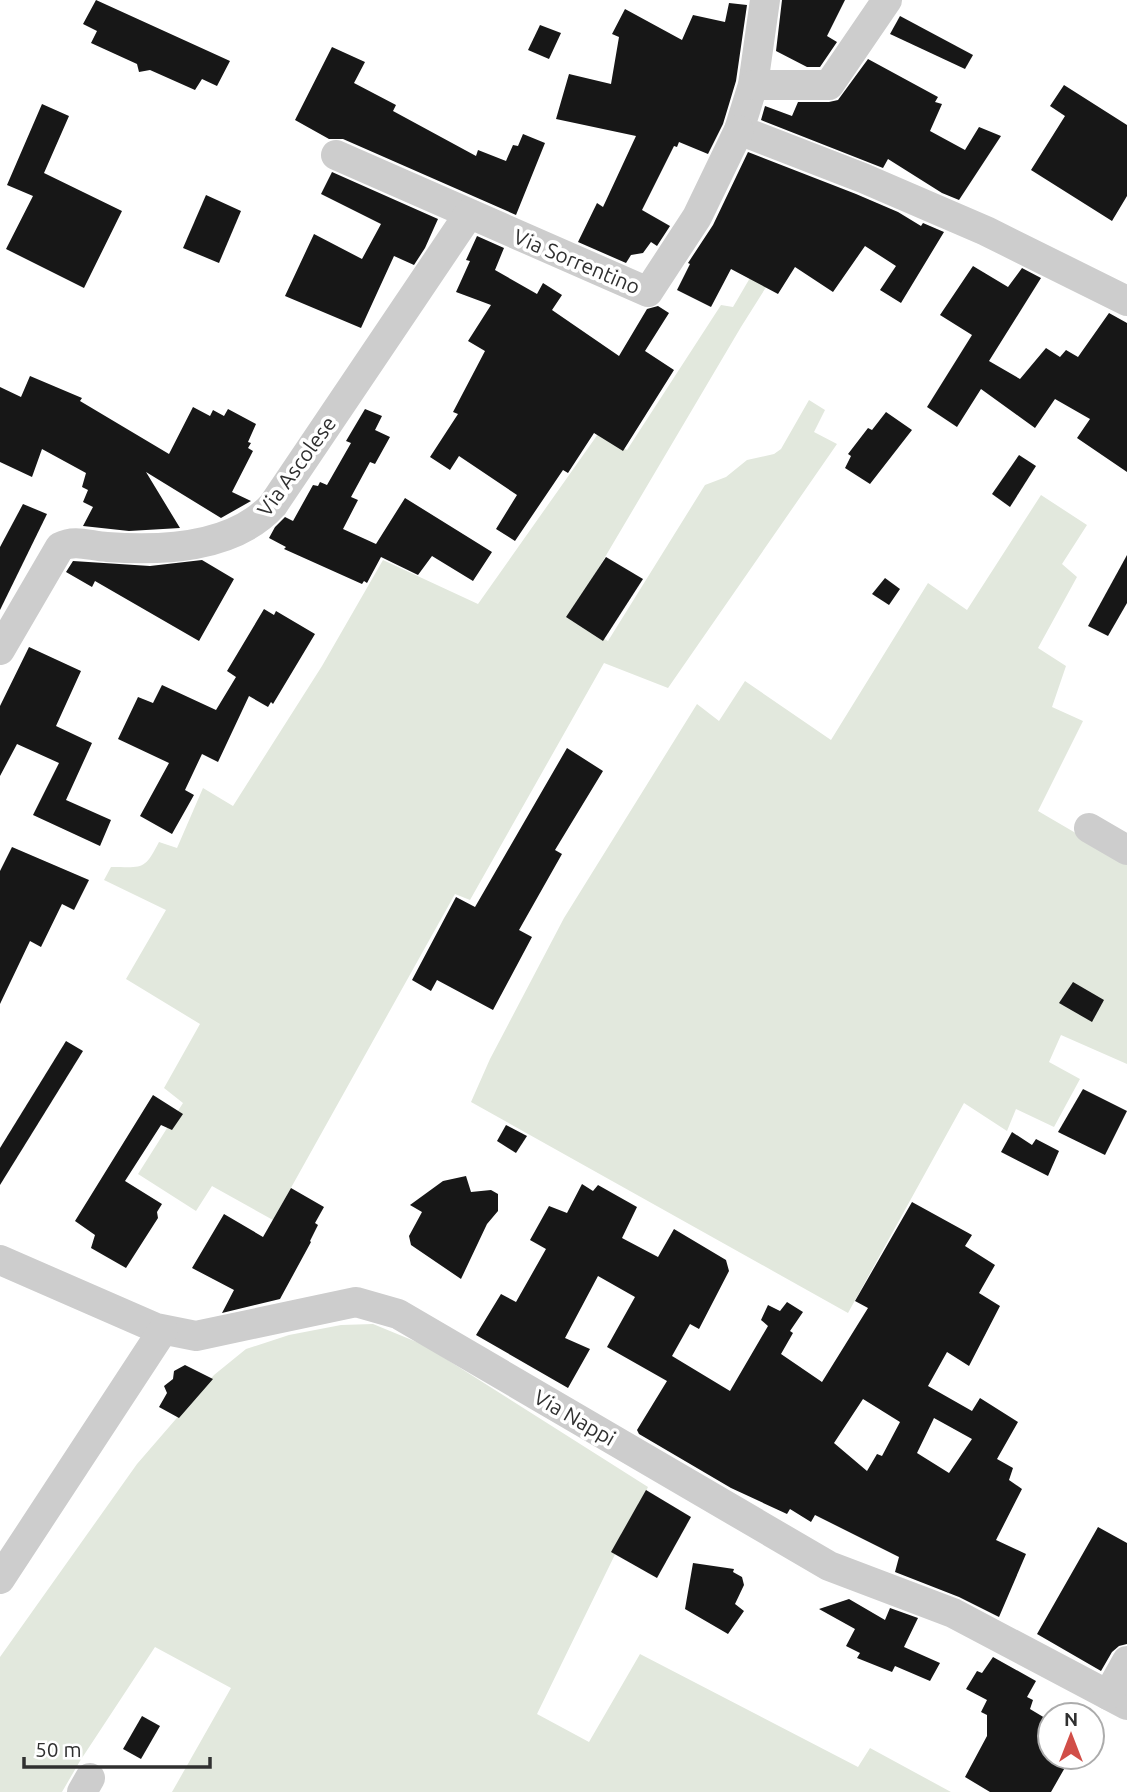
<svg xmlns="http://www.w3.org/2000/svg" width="1127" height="1792" viewBox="0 0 1127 1792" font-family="Ubuntu,sans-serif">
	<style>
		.green { fill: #e2e8dd }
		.building { fill: #171717; fill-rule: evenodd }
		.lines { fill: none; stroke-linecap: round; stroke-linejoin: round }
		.minor { stroke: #cdcdcd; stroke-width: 30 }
		.labels { text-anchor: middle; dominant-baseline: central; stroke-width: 7; stroke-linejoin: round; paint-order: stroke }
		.street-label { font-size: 21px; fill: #303030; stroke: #fff }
	</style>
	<rect width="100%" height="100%" fill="#fff"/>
	<g class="green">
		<path d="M 799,194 L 819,203 L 741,327 L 569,618 L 608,641 L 705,485 L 726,477 L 747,460 L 774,454 L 781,449 L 809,400 L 825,410 L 814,432 L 837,444 L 668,688 L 604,663 L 470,900 L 455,894 L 273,1220 L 212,1186 L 196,1211 L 138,1174 L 183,1103 L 164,1088 L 200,1024 L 126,979 L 166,910 L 104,880 L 111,867 C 143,867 144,871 159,842 L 177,848 L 203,788 L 233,806 L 322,666 L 383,560 L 478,604 L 598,434 L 627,450 L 721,305 L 733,307 Z"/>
		<path d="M 1041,495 L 1087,525 L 1062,564 L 1077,577 L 1038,648 L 1066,666 L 1052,707 L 1083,721 L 1038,811 L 1127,863 L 1127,1064 L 1061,1035 L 1049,1062 L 1080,1079 L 1054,1127 L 1016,1109 L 1007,1131 L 964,1103 L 848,1313 L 471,1102 L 490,1059 L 564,918 L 697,704 L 719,721 L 745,681 L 831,740 L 928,583 L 967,610 Z"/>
		<path d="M 373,1324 L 424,1345 L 648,1487 L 537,1714 L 589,1742 L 640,1654 L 858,1767 L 870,1748 L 951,1792 L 172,1792 L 231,1688 L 155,1647 L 80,1761 L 62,1792 L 0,1792 L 0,1657 L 137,1464 L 214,1375 L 246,1349 L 289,1335 L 341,1325 Z"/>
	</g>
	<g class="building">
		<path d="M 96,0 L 230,61 L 217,86 L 202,79 L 195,90 L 150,70 L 139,72 L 137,64 L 91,43 L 97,31 L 83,24 Z"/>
		<path d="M 782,0 L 845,0 L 827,36 L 837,42 L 820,67 L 807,67 L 776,51 Z"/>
		<path d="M 729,3 L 747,5 L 736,81 L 723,124 L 708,154 L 679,142 L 677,147 L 674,146 L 642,210 L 670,226 L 657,246 L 651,242 L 643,253 L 631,255 L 626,263 L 578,242 L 597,203 L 603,207 L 636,136 L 556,119 L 569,74 L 611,84 L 619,37 L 612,34 L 625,9 L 682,40 L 693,15 L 725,22 Z"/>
		<path d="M 900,16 L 973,55 L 965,69 L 890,34 Z"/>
		<path d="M 540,25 L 561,33 L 549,59 L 528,50 Z"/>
		<path d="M 332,47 L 365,62 L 354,83 L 396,105 L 393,111 L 476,156 L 478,150 L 506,161 L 513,145 L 518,146 L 523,134 L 545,143 L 516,215 L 343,139 L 329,139 L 295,120 Z"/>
		<path d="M 868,59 L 938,97 L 935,102 L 942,104 L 930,131 L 965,150 L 979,127 L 1001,136 L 959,200 L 942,193 L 888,159 L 883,168 L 761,120 L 765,106 L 792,116 L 798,102 L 829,102 L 838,100 Z"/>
		<path d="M 1064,85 L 1127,125 L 1127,196 L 1112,221 L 1031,170 L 1065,116 L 1050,106 Z"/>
		<path d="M 42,104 L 69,116 L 44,173 L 122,211 L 84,288 L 6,249 L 33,196 L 7,185 Z"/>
		<path d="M 748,152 L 856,194 L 898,212 L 921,226 L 923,223 L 944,232 L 901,303 L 880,290 L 896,266 L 865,246 L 833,292 L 795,267 L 778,294 L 731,269 L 711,307 L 677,290 L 690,264 L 688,263 L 713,225 Z"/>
		<path d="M 332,172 L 438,219 L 425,248 L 414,265 L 394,256 L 361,328 L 285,296 L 314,234 L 362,259 L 381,224 L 321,194 Z"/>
		<path d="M 206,195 L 241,211 L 219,263 L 183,248 Z"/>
		<path d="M 477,236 L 504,248 L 495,270 L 537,294 L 543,283 L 562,295 L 552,310 L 619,356 L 647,309 L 658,306 L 669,313 L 645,351 L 674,370 L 623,451 L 594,433 L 568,473 L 563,470 L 515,541 L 496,529 L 517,495 L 459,456 L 450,470 L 430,457 L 458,414 L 453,412 L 485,351 L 468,341 L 491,305 L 456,292 L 470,261 L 466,260 Z"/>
		<path d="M 973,266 L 1008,287 L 1022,268 L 1041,278 L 989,361 L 1020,379 L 1046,348 L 1060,357 L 1066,350 L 1078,357 L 1109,313 L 1127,323 L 1127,472 L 1077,438 L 1090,419 L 1055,399 L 1035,428 L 981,389 L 957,427 L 927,407 L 972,335 L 940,315 Z"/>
		<path d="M 30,376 L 82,398 L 80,401 L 169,454 L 193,407 L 210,416 L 213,410 L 224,416 L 228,409 L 256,424 L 248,442 L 251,443 L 248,448 L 253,451 L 232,492 L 251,501 L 221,518 L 146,472 L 180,528 L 129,531 L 83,526 L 93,507 L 83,502 L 88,490 L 82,487 L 86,473 L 42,449 L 32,477 L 0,462 L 0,387 L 21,397 Z"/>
		<path d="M 365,409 L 382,416 L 375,430 L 390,437 L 375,464 L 370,462 L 351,497 L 358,500 L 343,529 L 376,544 L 405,498 L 492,552 L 473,581 L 432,556 L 418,575 L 381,557 L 367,583 L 364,581 L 362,584 L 284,549 L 286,547 L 269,538 L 275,527 L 285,517 L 293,521 L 313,485 L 318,486 L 320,482 L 327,485 L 351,443 L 346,441 Z"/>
		<path d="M 886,412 L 912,430 L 870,484 L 845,468 L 851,456 L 848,454 L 868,428 L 872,430 Z"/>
		<path d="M 1019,455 L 1036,466 L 1010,507 L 992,494 Z"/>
		<path d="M 23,504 L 47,514 L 0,610 L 0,547 Z"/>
		<path d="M 1127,555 L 1127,603 L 1108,636 L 1088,626 Z"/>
		<path d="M 606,557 L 643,579 L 603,641 L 566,617 Z"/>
		<path d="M 202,560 L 234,579 L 199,641 L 95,581 L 92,587 L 66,572 L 73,561 L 150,566 Z"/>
		<path d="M 885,578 L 900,589 L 889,605 L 872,594 Z"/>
		<path d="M 264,609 L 274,615 L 276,611 L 315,634 L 273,704 L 271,702 L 268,707 L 249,696 L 218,762 L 202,754 L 185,790 L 194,795 L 172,834 L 140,816 L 169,763 L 118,739 L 138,697 L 153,703 L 162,685 L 216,710 L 236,677 L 227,671 Z"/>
		<path d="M 29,647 L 81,671 L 56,726 L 92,743 L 66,800 L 111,820 L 100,846 L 33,815 L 59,763 L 17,744 L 0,776 L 0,706 Z"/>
		<path d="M 567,748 L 603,771 L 555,850 L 562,854 L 519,930 L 532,937 L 493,1010 L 437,980 L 431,991 L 412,980 L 456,897 L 475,907 Z"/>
		<path d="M 12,847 L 89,880 L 74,910 L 62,904 L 41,947 L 30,941 L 0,1004 L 0,871 Z"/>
		<path d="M 1073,982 L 1104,1000 L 1092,1022 L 1059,1003 Z"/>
		<path d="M 66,1041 L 83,1051 L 0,1185 L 0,1148 Z"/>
		<path d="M 1083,1089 L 1127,1111 L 1105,1155 L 1058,1132 Z"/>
		<path d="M 153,1095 L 183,1114 L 172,1130 L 161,1125 L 125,1181 L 162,1204 L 157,1212 L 158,1218 L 126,1268 L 91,1248 L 95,1235 L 75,1221 Z"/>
		<path d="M 506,1125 L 527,1136 L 516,1153 L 497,1141 Z"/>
		<path d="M 1012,1132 L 1032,1145 L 1036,1139 L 1059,1151 L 1048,1176 L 1001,1152 Z"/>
		<path d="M 466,1176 L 471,1192 L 491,1190 L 498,1194 L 498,1211 L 487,1224 L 461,1279 L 411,1245 L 409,1236 L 422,1212 L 410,1205 L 443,1181 Z"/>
		<path d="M 582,1184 L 593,1191 L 598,1185 L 637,1207 L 622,1238 L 658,1257 L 674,1229 L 726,1260 L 729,1271 L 699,1329 L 690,1324 L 672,1356 L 730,1391 L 768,1326 L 761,1320 L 768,1305 L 780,1311 L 787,1302 L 803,1312 L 790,1331 L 793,1333 L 781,1354 L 822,1382 L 868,1308 L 855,1301 L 912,1202 L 972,1235 L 965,1246 L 995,1265 L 979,1293 L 1000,1306 L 969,1366 L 947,1352 L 928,1386 L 972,1411 L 980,1398 L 1018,1422 L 997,1459 L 1013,1468 L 1009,1480 L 1022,1489 L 996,1540 L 1026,1554 L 999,1617 L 959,1597 L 895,1572 L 899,1557 L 815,1515 L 811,1522 L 790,1509 L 787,1514 L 731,1488 L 639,1434 L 637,1430 L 667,1381 L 607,1347 L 635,1297 L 598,1276 L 565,1338 L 590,1349 L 568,1388 L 476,1335 L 501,1294 L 516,1302 L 546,1249 L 530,1240 L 549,1206 L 567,1213 ZM 863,1399 L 900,1422 L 882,1456 L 877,1454 L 867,1471 L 834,1443 ZM 934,1418 L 972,1439 L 949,1473 L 917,1453 Z"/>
		<path d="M 291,1188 L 324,1207 L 315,1223 L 318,1225 L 310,1241 L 311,1242 L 280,1299 L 222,1313 L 234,1290 L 192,1268 L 224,1214 L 263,1237 Z"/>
		<path d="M 185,1365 L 213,1379 L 179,1418 L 159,1407 L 167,1393 L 164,1386 L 173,1379 L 174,1371 Z"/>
		<path d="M 646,1490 L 691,1517 L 657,1578 L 611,1552 Z"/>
		<path d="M 1098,1527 L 1127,1543 L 1127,1644 L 1119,1646 L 1112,1652 L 1101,1671 L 1037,1634 Z"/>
		<path d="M 693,1563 L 734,1569 L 733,1572 L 742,1577 L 744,1585 L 735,1604 L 744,1611 L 728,1634 L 685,1609 Z"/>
		<path d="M 849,1599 L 885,1620 L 890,1608 L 918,1618 L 904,1647 L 940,1663 L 930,1681 L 895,1666 L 892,1672 L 857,1658 L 860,1653 L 846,1646 L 855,1629 L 819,1609 Z"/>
		<path d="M 993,1657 L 1036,1681 L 1027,1697 L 1033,1700 L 1030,1709 L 1050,1721 L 1050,1757 L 1071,1757 L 1051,1792 L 990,1792 L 965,1777 L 987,1736 L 987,1715 L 981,1712 L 987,1700 L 966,1689 L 977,1671 L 982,1673 Z"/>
		<path d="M 142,1716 L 160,1726 L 141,1759 L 123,1749 Z"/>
	</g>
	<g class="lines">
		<g class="minor">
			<path d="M 765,0 L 753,85 L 739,130 L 863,178 L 986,231 L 1127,301"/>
			<path d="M 753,85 L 829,85 L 887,0"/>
			<path d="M 336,155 L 648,292 L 697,217 L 739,130"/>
			<path d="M 0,650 L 60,547 C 75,539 90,546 107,547 C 161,551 233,549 273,505 L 469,214"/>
			<path d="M 1089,828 L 1127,850"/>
			<path d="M 0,1260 L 156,1328 L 196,1336 L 356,1302 L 398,1314 L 829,1566 L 953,1613 L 1127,1705"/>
			<path d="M 0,1579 L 163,1330"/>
			<path d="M 1108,1695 L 1127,1661"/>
			<path d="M 82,1792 L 90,1778"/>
		</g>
	</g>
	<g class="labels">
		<g class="street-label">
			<text transform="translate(577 261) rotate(23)">Via Sorrentino</text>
			<text transform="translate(296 466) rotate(-54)">Via Ascolese</text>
			<text transform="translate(575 1417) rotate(30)">Via Nappi</text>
		</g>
	</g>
	<g transform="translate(1071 1736)"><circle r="33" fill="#ffffff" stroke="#acacac" stroke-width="2"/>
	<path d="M0-5L12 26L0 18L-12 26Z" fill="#d14e48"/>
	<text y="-10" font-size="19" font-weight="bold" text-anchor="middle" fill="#303030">N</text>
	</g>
	<path d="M24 1757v10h186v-10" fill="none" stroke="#303030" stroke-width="3.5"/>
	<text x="35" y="1757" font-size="21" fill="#303030" stroke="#ffffff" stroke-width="5" paint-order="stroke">50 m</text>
</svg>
